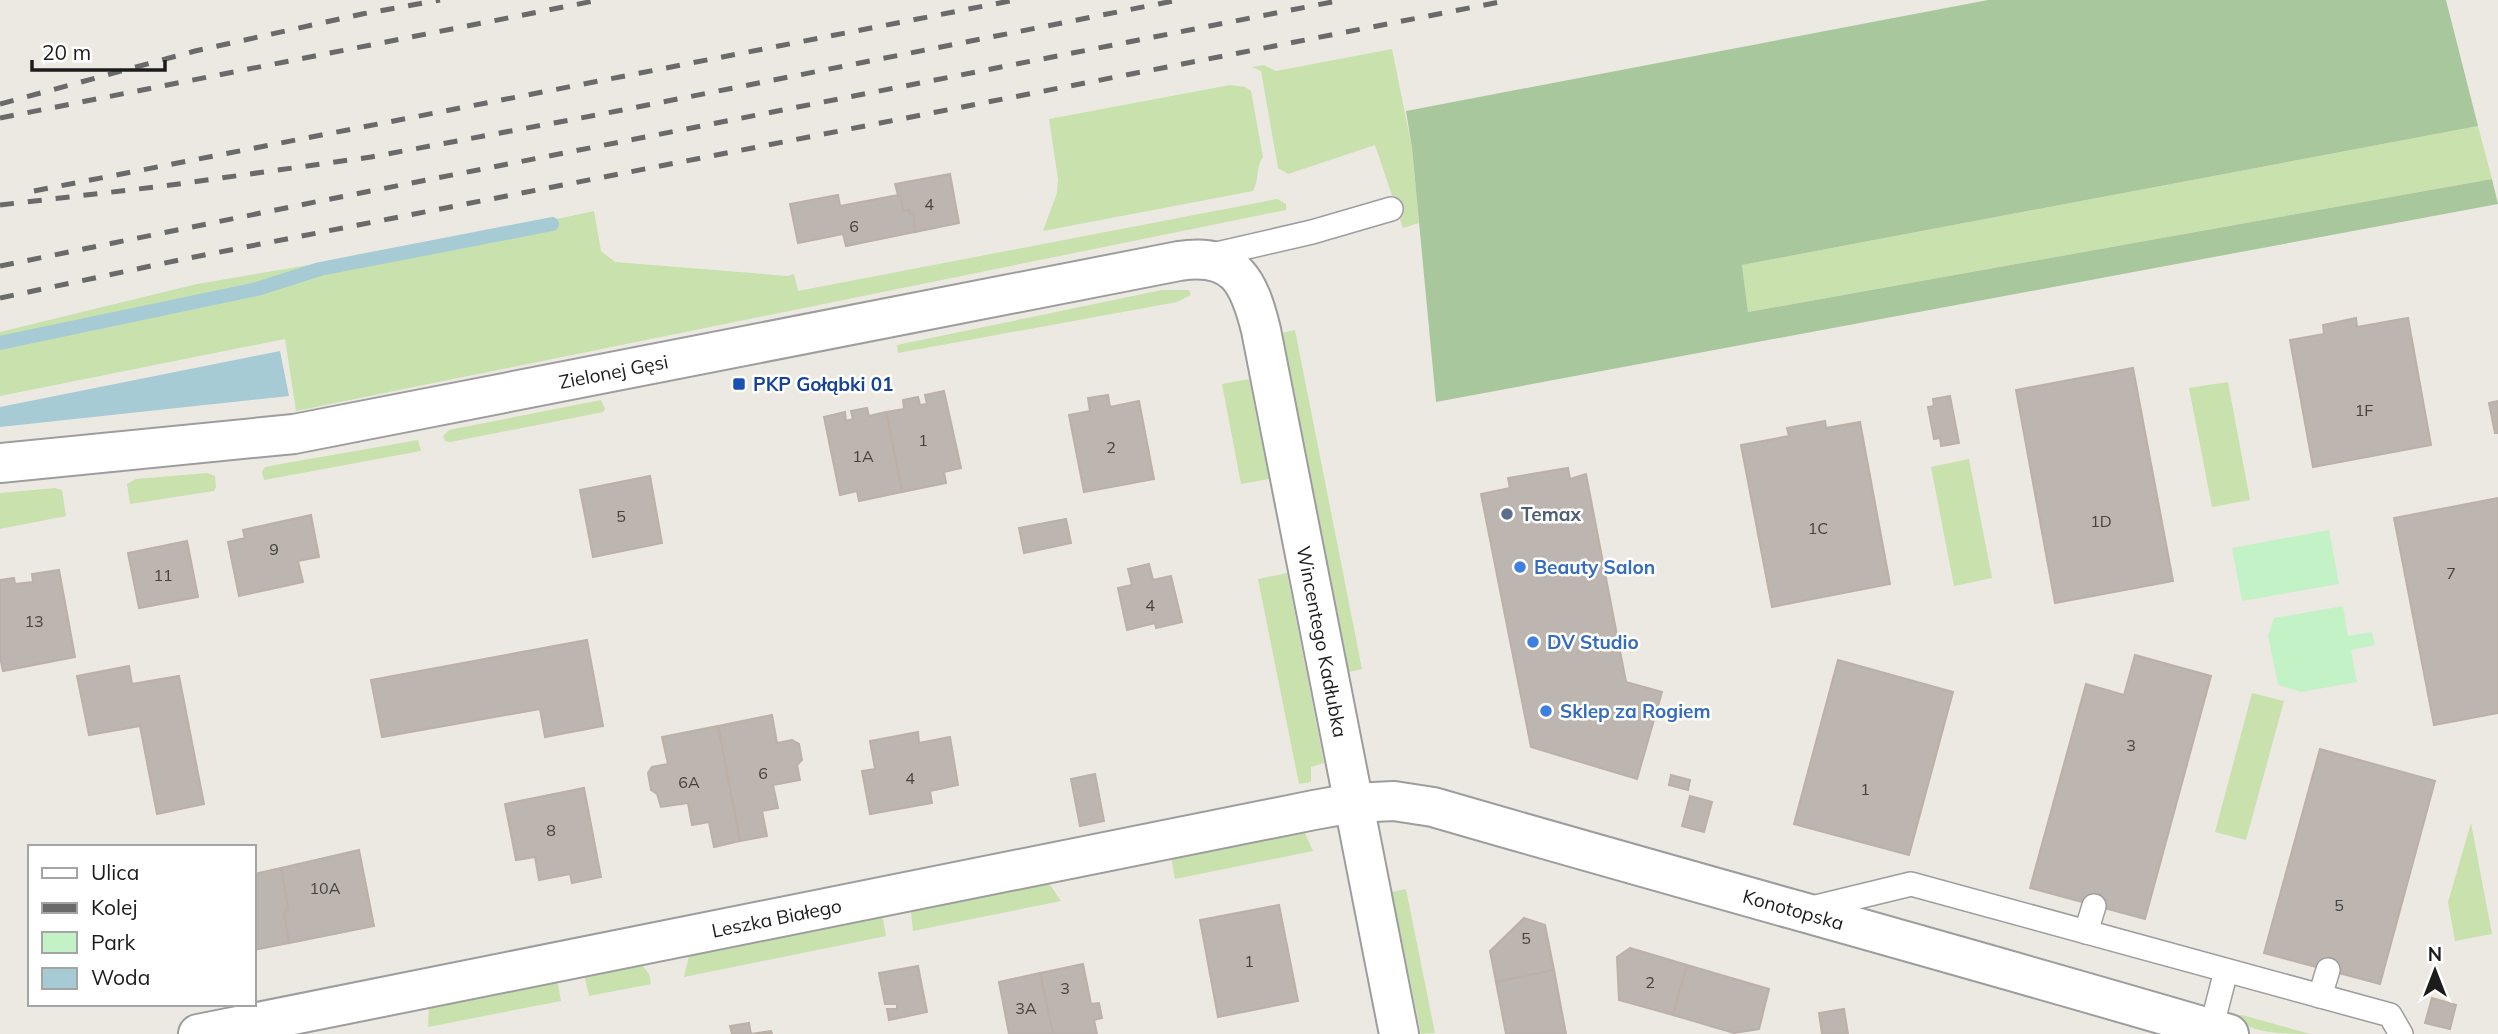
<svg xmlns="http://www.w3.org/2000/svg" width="2498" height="1034" viewBox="0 0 2498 1034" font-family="Mulish,sans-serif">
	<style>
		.grass { fill: #c8e1ad }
		.forest { fill: #a9c79c }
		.park { fill: #c3f2c6 }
		.water { fill: #a7cbd5 }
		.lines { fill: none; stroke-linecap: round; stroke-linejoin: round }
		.stream { stroke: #a7cbd5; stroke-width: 14 }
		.building { fill: #bcb5b0; stroke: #bcb0a7; stroke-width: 2 }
		.service-casing { stroke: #9d9d9d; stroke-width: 26 }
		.minor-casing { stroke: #9d9d9d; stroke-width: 42 }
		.service { stroke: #fff; stroke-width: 23 }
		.minor { stroke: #fff; stroke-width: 38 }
		.rail { stroke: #6a6a6a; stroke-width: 5; stroke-dasharray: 14 14; stroke-linecap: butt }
		.transit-dot { fill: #1a4fb4; stroke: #fff; stroke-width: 2.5 }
		.service-dot { fill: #5c6f8a; stroke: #fff; stroke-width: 2.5 }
		.shop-dot { fill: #3f7fe0; stroke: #fff; stroke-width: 2.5 }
		.labels { text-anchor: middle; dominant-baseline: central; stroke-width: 5; stroke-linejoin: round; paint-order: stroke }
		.number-label { font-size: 16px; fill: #444241 }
		.street-label { font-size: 19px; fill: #1c1c1c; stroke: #fff }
		.transit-label { font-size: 19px; font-weight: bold; fill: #164399; stroke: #fff; text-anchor: start }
		.service-label { font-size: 19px; font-weight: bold; fill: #4e5e75; stroke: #fff; text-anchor: start }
		.shop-label { font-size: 19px; font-weight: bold; fill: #366cbe; stroke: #fff; text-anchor: start }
	</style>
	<rect width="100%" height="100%" fill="#ece9e2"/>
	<g class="grass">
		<path d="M 1392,49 L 1412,148 L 1419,223 L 1403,228 L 1375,145 L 1288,174 L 1278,168 L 1261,71 L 1252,67 L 1264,65 L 1276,71 Z"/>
		<path d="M 1230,85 L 1245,87 L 1251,91 L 1263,157 C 1255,169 1260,178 1253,191 L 1043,231 L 1057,193 L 1058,179 L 1049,119 Z"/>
		<path d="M 2478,126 L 2492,179 L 1748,312 L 1742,265 Z"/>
		<path d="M 1277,199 L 1286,204 L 1286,210 L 296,411 L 285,339 L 0,396 L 0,332 L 197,284 L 477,236 L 594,211 L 601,251 L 615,262 L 788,276 L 794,274 L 798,291 Z"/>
		<path d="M 1162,290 L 1189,290 L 1191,295 L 1177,302 L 898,353 L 897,345 Z"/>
		<path d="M 1295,330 L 1362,669 L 1349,672 L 1282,333 Z"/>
		<path d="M 1249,379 L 1269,479 L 1241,484 L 1222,384 Z"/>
		<path d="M 2228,382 L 2250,500 L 2212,507 L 2189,388 Z"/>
		<path d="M 601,400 L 605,409 L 603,412 L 451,442 L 445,441 L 443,436 L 449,430 Z"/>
		<path d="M 418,440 L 421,451 L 264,480 L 262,472 L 265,467 L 275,465 Z"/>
		<path d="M 1969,459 L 1992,578 L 1954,586 L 1931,467 Z"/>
		<path d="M 207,473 L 215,476 L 216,487 L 214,491 L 130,504 L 127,484 L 136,479 Z"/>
		<path d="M 55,488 L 62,490 L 66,516 L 0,529 L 0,493 Z"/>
		<path d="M 1287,573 L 1324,763 L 1311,767 L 1311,782 L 1299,784 L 1258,579 Z"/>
		<path d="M 2252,693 L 2284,701 L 2246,840 L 2215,832 Z"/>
		<path d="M 2471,823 L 2492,934 L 2455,941 L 2448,902 Z"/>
		<path d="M 1304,831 L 1313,851 L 1175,879 L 1171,857 Z"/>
		<path d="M 1048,882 L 1061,901 L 913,931 L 911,912 L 915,908 Z"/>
		<path d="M 1406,889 L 1435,1033 L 1421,1034 L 1392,892 Z"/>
		<path d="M 877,915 L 883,919 L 886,936 L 684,977 L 690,952 Z"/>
		<path d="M 640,962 L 649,974 L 651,984 L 589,996 L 585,978 L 590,972 Z"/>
		<path d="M 552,979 L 558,984 L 561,1001 L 428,1027 L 429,1004 Z"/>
		<path d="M 2242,1015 L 2310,1034 C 2288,1034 2247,1034 2236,1016 Z"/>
	</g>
	<path class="forest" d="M 1988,0 L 2446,0 L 2478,126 L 1742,265 L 1748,312 L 2492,179 L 2498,204 L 1436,402 L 1412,148 L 1406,111 Z"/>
	<g class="park">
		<path d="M 2329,530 L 2339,584 L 2242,601 L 2232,548 Z"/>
		<path d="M 2343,606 L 2348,636 L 2372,632 L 2375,645 L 2351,650 L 2357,682 L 2301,692 L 2278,685 L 2268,636 L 2274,618 Z"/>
	</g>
	<path class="water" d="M 280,351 L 289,396 L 0,427 L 0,407 Z"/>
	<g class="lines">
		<path class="stream" d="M 0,343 L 257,289 L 320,269 L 552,224"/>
	</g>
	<g class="building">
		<path d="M 950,174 L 959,223 L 915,232 L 913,214 L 910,215 L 909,210 L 903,211 L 901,197 L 898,195 L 895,184 Z"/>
		<path d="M 838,195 L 840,206 L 898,195 L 901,197 L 903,211 L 909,210 L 910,215 L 913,214 L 915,232 L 846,246 L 843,234 L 798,243 L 790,204 Z"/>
		<path d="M 2356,318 L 2357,327 L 2408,318 L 2431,445 L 2313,467 L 2290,340 L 2324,334 L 2323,325 Z"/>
		<path d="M 2133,368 L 2173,581 L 2055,603 L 2016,390 Z"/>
		<path d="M 944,391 L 961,468 L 944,472 L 946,483 L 902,492 L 886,412 L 904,409 L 903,400 L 918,397 L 920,405 L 927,404 L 925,395 Z"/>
		<path d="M 1108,395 L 1110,407 L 1139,401 L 1154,479 L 1084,492 L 1069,415 L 1090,411 L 1088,398 Z"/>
		<path d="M 1950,396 L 1959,443 L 1941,446 L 1940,438 L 1934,439 L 1928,407 L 1934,406 L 1933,399 Z"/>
		<path d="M 2498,401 L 2498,433 L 2495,433 L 2489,403 Z"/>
		<path d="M 867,408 L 869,416 L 886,412 L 902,492 L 859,501 L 857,491 L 840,495 L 824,417 L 845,412 L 846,421 L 853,419 L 851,411 Z"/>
		<path d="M 1825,421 L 1826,428 L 1860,422 L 1890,584 L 1772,607 L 1741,445 L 1789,436 L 1787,428 Z"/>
		<path d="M 1568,468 L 1570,479 L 1586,474 L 1626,682 L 1662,692 L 1637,779 L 1531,747 L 1481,494 L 1510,488 L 1508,478 Z"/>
		<path d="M 650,476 L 662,543 L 593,557 L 580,490 Z"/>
		<path d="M 2498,498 L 2498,713 L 2434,725 L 2394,518 Z"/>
		<path d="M 311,515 L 319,557 L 298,561 L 303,582 L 239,596 L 228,542 L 245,538 L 243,530 Z"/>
		<path d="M 1066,519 L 1071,543 L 1024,553 L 1019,528 Z"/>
		<path d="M 187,541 L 198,597 L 139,608 L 128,553 Z"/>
		<path d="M 1149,564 L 1153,580 L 1171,576 L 1182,622 L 1156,628 L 1155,623 L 1127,630 L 1118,588 L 1132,585 L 1128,569 Z"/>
		<path d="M 59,570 L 75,657 L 3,671 L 0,657 L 0,580 L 14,578 L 15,584 L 33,582 L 32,574 Z"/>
		<path d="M 587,640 L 603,726 L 545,737 L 540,709 L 382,737 L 371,680 Z"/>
		<path d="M 2135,655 L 2211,676 L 2145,919 L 2030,888 L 2086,684 L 2124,695 Z"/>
		<path d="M 1838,660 L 1953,692 L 1909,855 L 1794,824 Z"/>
		<path d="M 129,666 L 132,684 L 179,676 L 204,804 L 157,814 L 140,726 L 89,735 L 77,676 Z"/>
		<path d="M 772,715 L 777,743 L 792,740 L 799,744 L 802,760 L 797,765 L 800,780 L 773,785 L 778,808 L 762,811 L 767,836 L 740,841 L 718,726 Z"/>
		<path d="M 718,726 L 740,841 L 714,847 L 709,822 L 692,825 L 688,803 L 661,807 L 657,794 L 651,790 L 648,773 L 652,767 L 668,764 L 662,737 Z"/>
		<path d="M 918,732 L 919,743 L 950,737 L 958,785 L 930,791 L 932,803 L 870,814 L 862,771 L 875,769 L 870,741 Z"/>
		<path d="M 2320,749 L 2435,781 L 2380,984 L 2264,953 Z"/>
		<path d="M 1095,774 L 1104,821 L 1080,826 L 1071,779 Z"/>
		<path d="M 1671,775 L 1690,780 L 1688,790 L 1669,785 Z"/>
		<path d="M 584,788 L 601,877 L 572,883 L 570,874 L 539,880 L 535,857 L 516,860 L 505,804 Z"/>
		<path d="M 1690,796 L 1712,802 L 1704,832 L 1682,826 Z"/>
		<path d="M 359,850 L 374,926 L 289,943 L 284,914 L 288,908 L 281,868 Z"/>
		<path d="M 281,868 L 288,908 L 284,914 L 289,943 L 254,950 L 254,874 Z"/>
		<path d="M 1279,905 L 1298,1001 L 1218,1017 L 1200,920 Z"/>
		<path d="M 1524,918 L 1545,925 L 1554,970 L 1496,982 L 1490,951 Z"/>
		<path d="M 1630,948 L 1687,965 L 1673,1015 L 1619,1000 L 1617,957 Z"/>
		<path d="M 1083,964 L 1091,1004 L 1099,1003 L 1102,1018 L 1094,1020 L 1097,1034 L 1053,1034 L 1040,973 Z"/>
		<path d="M 1687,965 L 1769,989 L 1759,1029 L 1734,1033 L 1673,1015 Z"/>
		<path d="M 918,966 L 927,1012 L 889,1020 L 887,1009 L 897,1009 L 897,1004 L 885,1004 L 879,973 Z"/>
		<path d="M 1554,970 L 1566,1034 L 1506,1034 L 1496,982 Z"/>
		<path d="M 1040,973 L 1053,1034 L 1009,1034 L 999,982 Z"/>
		<path d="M 2432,998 L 2456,1005 L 2450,1029 L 2425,1023 Z"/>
		<path d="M 1844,1009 L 1848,1034 L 1822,1034 L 1819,1013 Z"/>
		<path d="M 749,1023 L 751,1034 L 771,1031 L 772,1034 L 732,1034 L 730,1026 Z"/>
	</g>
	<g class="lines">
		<defs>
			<g id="service">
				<path d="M 1208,256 L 1312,232 L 1391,209"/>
				<path d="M 1808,909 L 1911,884 L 2390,1015 L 2401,1034"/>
				<path d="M 2086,932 L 2094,906"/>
				<path d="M 2320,996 L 2328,970"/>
				<path d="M 2211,1029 L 2226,971"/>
			</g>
			<g id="minor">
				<path id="s1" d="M 0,463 L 294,434 L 1179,261 C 1235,252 1249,281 1261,330 L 1399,1034"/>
				<path id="s2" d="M 198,1034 L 1314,810 L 1353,803 L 1394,801 L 1433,807 C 1698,884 1965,956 2229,1034"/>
			</g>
		</defs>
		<use href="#service" class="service-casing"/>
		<use href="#minor" class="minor-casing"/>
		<use href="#service" class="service"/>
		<use href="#minor" class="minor"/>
		<g class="rail">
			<path d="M 0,104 L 195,51 L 362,14 L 440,0"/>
			<path d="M 0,118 L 599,0"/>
			<path d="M 34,191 L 1015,0"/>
			<path d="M 0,205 L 164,186 L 371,157 L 602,114 L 1178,0"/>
			<path d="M 0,266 L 320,201 L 1342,0"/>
			<path d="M 0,298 L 184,259 L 1510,0"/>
		</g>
	</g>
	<rect class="transit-dot" x="732" y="377" width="14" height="14" rx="3.5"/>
	<circle class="service-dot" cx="1507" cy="514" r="7"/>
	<g class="shop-dot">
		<circle cx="1520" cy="567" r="7"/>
		<circle cx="1533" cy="642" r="7"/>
		<circle cx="1546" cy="711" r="7"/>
	</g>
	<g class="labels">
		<g class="number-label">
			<text x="929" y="204">4</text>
			<text x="854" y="226">6</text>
			<text x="2364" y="410">1F</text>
			<text x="923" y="440">1</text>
			<text x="1111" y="447">2</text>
			<text x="863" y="456">1A</text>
			<text x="621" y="516">5</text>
			<text x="2101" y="521">1D</text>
			<text x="1818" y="528">1C</text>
			<text x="274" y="549">9</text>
			<text x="2451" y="573">7</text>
			<text x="163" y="575">11</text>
			<text x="1150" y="605">4</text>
			<text x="34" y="621">13</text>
			<text x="2131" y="745">3</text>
			<text x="763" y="773">6</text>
			<text x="910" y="778">4</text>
			<text x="689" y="782">6A</text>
			<text x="1865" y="789">1</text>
			<text x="551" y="830">8</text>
			<text x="325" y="888">10A</text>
			<text x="2339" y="905">5</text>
			<text x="1526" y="938">5</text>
			<text x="1249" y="961">1</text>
			<text x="1650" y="982">2</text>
			<text x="1065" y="988">3</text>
			<text x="1026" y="1008">3A</text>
		</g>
		<g class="street-label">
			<text stroke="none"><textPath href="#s1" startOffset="621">Zielonej Gęsi</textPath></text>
			<text stroke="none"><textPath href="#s1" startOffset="1638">Wincentego Kadłubka</textPath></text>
			<text stroke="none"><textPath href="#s2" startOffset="1633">Konotopska</textPath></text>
			<text stroke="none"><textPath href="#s2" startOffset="590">Leszka Białego</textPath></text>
		</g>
		<g class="transit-label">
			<text x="753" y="384">PKP Gołąbki 01</text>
		</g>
		<g class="service-label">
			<text x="1521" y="514">Temax</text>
		</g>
		<g class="shop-label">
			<text x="1534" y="567">Beauty Salon</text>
			<text x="1547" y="642">DV Studio</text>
			<text x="1560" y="711">Sklep za Rogiem</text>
		</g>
	</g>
	<rect x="28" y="845" width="228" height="161" fill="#ffffff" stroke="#a4a4a4" stroke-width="2"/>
	<rect x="42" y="868" width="35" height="10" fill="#ffffff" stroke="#a4a4a4" stroke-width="2"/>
	<text x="91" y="880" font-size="21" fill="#1c1c1c">Ulica</text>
	<rect x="42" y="903" width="35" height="10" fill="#6a6a6a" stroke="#a4a4a4" stroke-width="2"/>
	<text x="91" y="915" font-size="21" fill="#1c1c1c">Kolej</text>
	<rect x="42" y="932" width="35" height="21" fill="#c3f2c6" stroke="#a4a4a4" stroke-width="2"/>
	<text x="91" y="950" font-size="21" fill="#1c1c1c">Park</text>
	<rect x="42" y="968" width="35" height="21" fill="#a7cbd5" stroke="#a4a4a4" stroke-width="2"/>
	<text x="91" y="985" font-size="21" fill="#1c1c1c">Woda</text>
	<g transform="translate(2435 971)" stroke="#ffffff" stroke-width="5" paint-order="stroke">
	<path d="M0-5L12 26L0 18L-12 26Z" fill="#1c1c1c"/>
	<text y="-10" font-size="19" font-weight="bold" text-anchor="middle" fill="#1c1c1c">N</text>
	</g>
	<path d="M32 60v10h133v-10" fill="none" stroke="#1c1c1c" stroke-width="3.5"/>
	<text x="42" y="60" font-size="21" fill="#1c1c1c" stroke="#ffffff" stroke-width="5" paint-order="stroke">20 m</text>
</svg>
